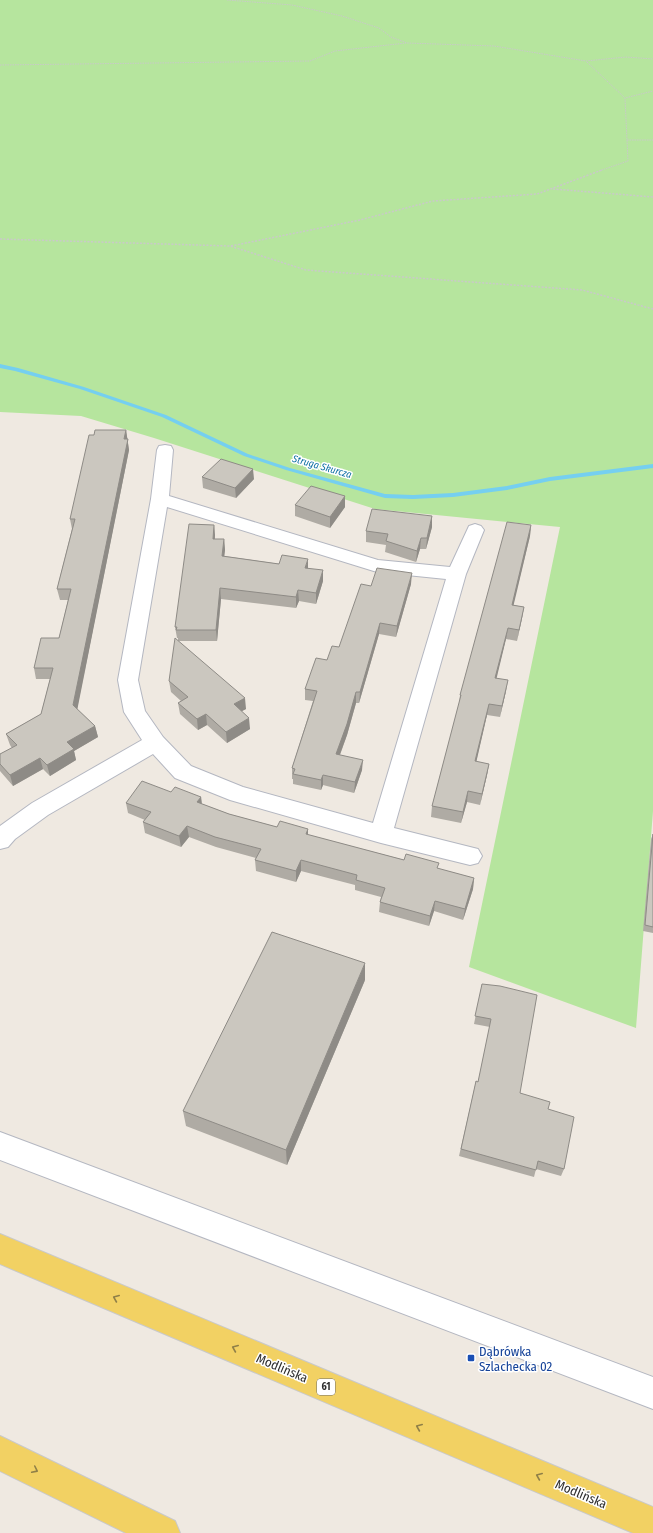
<svg xmlns="http://www.w3.org/2000/svg" width="653" height="1533" viewBox="0 0 653 1533" font-family="'Fira Sans Condensed',sans-serif">
	<style>
		.green { fill: #b6e59e }
		.lines { fill: none; stroke-linecap: round; stroke-linejoin: round }
		.stream { fill: #75cff0; fill-rule: evenodd }
		.street-casing { stroke: #b4b7c1; stroke-width: 2 }
		.primary-casing { stroke: #c9c9c9; stroke-width: 2 }
		.path-far1 { stroke: #c9c9c9; stroke-width: 1; stroke-dasharray: 1.5 1; stroke-linecap: butt }
		.path { stroke: #c9c9c9; stroke-width: 1.5; stroke-dasharray: 2 1.5; stroke-linecap: butt }
		.street { fill: #fff; fill-rule: evenodd }
		.primary { fill: #f2d163; fill-rule: evenodd }
		.wall { fill: #afaba4 }
		.shaded-wall { fill: #8e8b86 }
		.building { fill: #cbc7bf; stroke: #8e8b86 }
		.oneway { stroke: #908048 }
		.transit-dot { fill: #1a4fb4; stroke: #fff; stroke-width: 1.5 }
		.labels { text-anchor: middle; dominant-baseline: central; stroke-width: 3; stroke-linejoin: round; paint-order: stroke }
		.far-water-label { font-size: 10px; font-style: italic; fill: #0d6fa3; stroke: #fff }
		.shield { fill: #fff; stroke: #6d6d6d; stroke-width: 1 }
		.shield-label { font-size: 10px; font-weight: bold; fill: #2e2e2e }
		.near-transit-label { font-size: 13px; fill: #164399; stroke: #fff; text-anchor: start }
		.near-street-label { font-size: 13px; fill: #2e2e2e; stroke: #fff }
	</style>
	<rect width="100%" height="100%" fill="#efe9e1"/>
	<path class="green" d="M 0,0 L 653,0 L 653,811 L 636,1028 L 469,967 L 560,527 L 375,509 L 154,438 L 81,416 L 0,412 Z"/>
	<g class="lines">
		<path class="stream" d="M 0,364 L 18,368 L 84,387 L 166,415 L 248,454 L 290,468 L 385,494 L 413,495 L 453,493 L 507,486 L 550,477 L 653,464 L 653,468 L 550,481 L 507,490 L 453,497 L 413,499 L 385,498 L 286,470 L 244,456 L 162,417 L 80,389 L 15,371 L 0,368 Z"/>
		<defs>
			<g id="street">
				<path d="M 165,445 L 171,446 L 173,450 L 169,496 L 378,560 L 450,567 L 469,526 L 475,524 L 481,526 L 484,530 L 466,574 L 394,828 L 478,849 L 482,856 L 478,863 L 470,865 L 381,843 L 230,800 L 175,778 L 153,754 L 48,815 L 15,839 L 8,847 L 0,849 L 0,826 L 32,803 L 142,740 L 124,712 L 118,680 L 151,499 L 157,450 L 159,446 ZM 167,507 L 377,572 L 446,579 L 373,823 L 243,787 L 191,766 L 163,737 L 145,711 L 138,680 Z"/>
				<path d="M 0,1132 L 653,1377 L 653,1409 L 0,1160 Z"/>
			</g>
			<g id="primary">
				<path d="M 0,1234 L 653,1507 L 653,1533 L 633,1533 L 0,1264 Z"/>
				<path d="M 0,1436 L 175,1521 L 180,1533 L 126,1533 L 0,1471 Z"/>
			</g>
		</defs>
		<use href="#street" class="street-casing"/>
		<use href="#primary" class="primary-casing"/>
		<g class="path-far1">
			<path d="M 227,0 L 292,5 L 342,16 L 379,28 L 391,37 L 407,43 L 494,46 L 586,61 L 626,57 L 653,59"/>
			<path d="M 587,62 L 625,98"/>
			<path d="M 0,65 L 310,61 L 335,51 L 406,43"/>
			<path d="M 627,140 L 653,140"/>
			<path d="M 599,171 L 628,161 L 625,98 L 653,91"/>
		</g>
		<g class="path">
			<path d="M 553,189 L 653,197"/>
			<path d="M 0,239 L 230,246 L 306,270 L 582,290 L 653,309"/>
			<path d="M 231,246 L 360,220 L 433,201 L 537,194 L 602,170"/>
		</g>
		<use href="#street" class="street"/>
		<use href="#primary" class="primary"/>
	</g>
	<g class="wall">
		<path d="M 126,430 L 129,450 L 77,709 L 95,726 L 98,737 L 74,751 L 76,760 L 50,776 L 43,769 L 13,786 L 0,771 L 0,754 L 12,748 L 10,745 L 6,734 L 41,714 L 50,679 L 36,679 L 34,668 L 59,638 L 68,600 L 60,600 L 57,589 L 72,529 L 70,519 L 94,435 Z"/>
		<path d="M 202,477 L 254,479 L 236,498 L 203,488 Z"/>
		<path d="M 345,496 L 345,507 L 330,528 L 295,516 L 295,505 Z"/>
		<path d="M 432,516 L 432,527 L 426,549 L 420,549 L 416,562 L 385,552 L 386,545 L 366,542 L 366,531 Z"/>
		<path d="M 214,525 L 215,539 L 224,539 L 225,550 L 224,556 L 308,568 L 323,581 L 316,604 L 299,601 L 296,608 L 221,599 L 217,641 L 178,641 L 246,709 L 241,711 L 250,729 L 227,743 L 207,725 L 198,730 L 180,714 L 178,703 L 181,701 L 171,692 L 169,681 L 178,640 L 178,638 L 177,638 L 175,627 Z"/>
		<path d="M 531,525 L 530,536 L 513,605 L 524,607 L 522,618 L 517,641 L 506,639 L 496,678 L 506,691 L 500,717 L 487,715 L 476,762 L 489,764 L 487,775 L 480,805 L 467,802 L 461,823 L 431,817 L 432,806 L 459,704 L 460,695 Z"/>
		<path d="M 411,584 L 396,637 L 379,634 L 359,703 L 356,703 L 347,735 L 340,755 L 362,770 L 354,793 L 323,785 L 321,790 L 293,784 L 293,779 L 292,779 L 292,768 L 313,701 L 305,700 L 305,689 L 327,660 L 339,647 L 371,586 Z"/>
		<path d="M 171,792 L 201,797 L 202,804 L 229,814 L 277,827 L 308,829 L 308,835 L 474,878 L 473,889 L 463,920 L 434,911 L 429,926 L 379,912 L 380,902 L 381,897 L 355,890 L 355,885 L 301,871 L 296,882 L 256,871 L 255,860 L 256,858 L 216,847 L 189,837 L 181,847 L 145,833 L 143,822 L 145,820 L 128,813 L 126,803 Z"/>
		<path d="M 653,834 L 653,933 L 643,931 L 651,839 Z"/>
		<path d="M 365,980 L 287,1165 L 186,1126 L 183,1111 Z"/>
		<path d="M 482,984 L 520,1093 L 548,1109 L 564,1169 L 561,1176 L 536,1169 L 534,1177 L 459,1156 L 476,1081 L 478,1082 L 490,1027 L 474,1024 Z"/>
	</g>
	<g class="shaded-wall">
		<path d="M 126,430 L 129,450 L 76,716 L 73,705 Z"/>
		<path d="M 253,469 L 254,479 L 236,498 L 235,488 Z"/>
		<path d="M 345,496 L 345,507 L 330,528 L 330,517 Z"/>
		<path d="M 432,516 L 432,527 L 426,549 L 427,538 Z"/>
		<path d="M 214,525 L 215,535 L 214,550 L 213,539 Z"/>
		<path d="M 531,525 L 530,536 L 511,616 L 512,605 Z"/>
		<path d="M 421,538 L 420,549 L 416,562 L 417,551 Z"/>
		<path d="M 224,539 L 225,550 L 223,567 L 222,556 Z"/>
		<path d="M 308,559 L 308,570 L 305,568 Z"/>
		<path d="M 323,570 L 323,581 L 316,604 L 316,593 Z"/>
		<path d="M 412,573 L 411,584 L 396,637 L 397,626 Z"/>
		<path d="M 220,588 L 221,599 L 217,641 L 216,630 Z"/>
		<path d="M 298,590 L 299,601 L 296,608 L 296,597 Z"/>
		<path d="M 524,607 L 522,618 L 517,641 L 519,630 Z"/>
		<path d="M 380,623 L 379,634 L 359,703 L 360,692 Z"/>
		<path d="M 508,628 L 506,639 L 494,689 L 495,678 Z"/>
		<path d="M 508,680 L 506,691 L 500,717 L 502,706 Z"/>
		<path d="M 356,692 L 356,703 L 347,735 L 336,765 L 336,754 Z"/>
		<path d="M 245,698 L 246,709 L 235,715 L 234,704 Z"/>
		<path d="M 489,704 L 487,715 L 474,772 L 475,761 Z"/>
		<path d="M 206,714 L 207,725 L 198,730 L 197,719 Z"/>
		<path d="M 249,718 L 250,729 L 227,743 L 226,732 Z"/>
		<path d="M 95,726 L 98,737 L 74,751 L 76,760 L 50,776 L 47,765 L 67,742 Z"/>
		<path d="M 40,758 L 43,769 L 13,786 L 10,775 Z"/>
		<path d="M 363,760 L 362,770 L 354,793 L 355,782 Z"/>
		<path d="M 489,764 L 487,775 L 480,805 L 482,794 Z"/>
		<path d="M 323,775 L 323,785 L 321,790 L 321,780 Z"/>
		<path d="M 468,791 L 467,802 L 461,823 L 463,812 Z"/>
		<path d="M 201,797 L 202,807 L 197,802 Z"/>
		<path d="M 187,826 L 189,837 L 181,847 L 179,836 Z"/>
		<path d="M 308,829 L 308,839 L 306,834 Z"/>
		<path d="M 301,860 L 301,871 L 296,882 L 296,871 Z"/>
		<path d="M 474,878 L 473,889 L 463,920 L 465,909 Z"/>
		<path d="M 435,901 L 434,911 L 429,926 L 430,916 Z"/>
		<path d="M 365,963 L 365,980 L 287,1165 L 286,1150 Z"/>
	</g>
	<g class="building">
		<path d="M 95,430 L 126,430 L 124,439 L 128,439 L 73,705 L 95,726 L 67,742 L 74,749 L 47,765 L 40,758 L 10,775 L 0,764 L 0,754 L 17,745 L 6,734 L 41,714 L 53,668 L 34,668 L 41,638 L 59,638 L 71,589 L 57,589 L 75,519 L 70,519 L 89,435 L 94,435 Z"/>
		<path d="M 221,459 L 253,469 L 235,488 L 202,477 Z"/>
		<path d="M 311,486 L 345,496 L 330,517 L 295,505 Z"/>
		<path d="M 372,509 L 432,516 L 427,538 L 421,538 L 417,551 L 386,541 L 388,534 L 366,531 Z"/>
		<path d="M 507,522 L 531,525 L 512,605 L 524,607 L 519,630 L 508,628 L 495,678 L 508,680 L 502,706 L 489,704 L 475,761 L 489,764 L 482,794 L 468,791 L 463,812 L 432,806 L 461,695 L 460,695 Z"/>
		<path d="M 189,524 L 214,525 L 213,539 L 224,539 L 222,556 L 279,564 L 282,555 L 308,559 L 305,568 L 323,570 L 316,593 L 298,590 L 296,597 L 220,588 L 216,630 L 176,630 L 177,627 L 175,627 Z"/>
		<path d="M 377,568 L 412,573 L 397,626 L 380,623 L 360,692 L 356,692 L 347,724 L 336,754 L 363,760 L 355,782 L 323,775 L 321,780 L 293,774 L 295,769 L 292,768 L 317,691 L 305,689 L 316,658 L 327,660 L 332,646 L 339,647 L 361,584 L 371,586 Z"/>
		<path d="M 175,638 L 245,698 L 234,704 L 249,718 L 226,732 L 206,714 L 197,719 L 178,703 L 188,697 L 169,681 Z"/>
		<path d="M 142,781 L 171,792 L 175,787 L 201,797 L 197,802 L 229,814 L 277,827 L 280,821 L 308,829 L 306,834 L 404,860 L 406,854 L 439,863 L 437,868 L 474,878 L 465,909 L 435,901 L 430,916 L 380,902 L 385,888 L 356,880 L 357,875 L 301,860 L 296,871 L 255,860 L 261,849 L 215,837 L 187,826 L 179,836 L 143,822 L 151,812 L 126,803 Z"/>
		<path d="M 653,834 L 653,927 L 645,925 Z"/>
		<path d="M 272,932 L 365,963 L 286,1150 L 183,1111 Z"/>
		<path d="M 482,984 L 500,986 L 537,995 L 520,1093 L 550,1102 L 548,1109 L 574,1117 L 564,1169 L 538,1161 L 536,1170 L 461,1149 L 476,1081 L 478,1082 L 491,1019 L 475,1016 Z"/>
	</g>
	<defs><path id="oneway-chevron" d="M-2-3.5L2.5 0L-2 3.5" fill="none" stroke-width="1.6" stroke-linecap="round" stroke-linejoin="round"/></defs>
	<g class="oneway">
		<use href="#oneway-chevron" transform="translate(116 1298) rotate(-157)"/>
		<use href="#oneway-chevron" transform="translate(235 1348) rotate(-157)"/>
		<use href="#oneway-chevron" transform="translate(419 1427) rotate(-157)"/>
		<use href="#oneway-chevron" transform="translate(35 1470) rotate(26)"/>
		<use href="#oneway-chevron" transform="translate(539 1476) rotate(-157)"/>
	</g>
	<rect class="transit-dot" x="467" y="1354" width="8" height="8" rx="2"/>
	<g class="labels">
		<g class="far-water-label">
			<text transform="translate(322 467) rotate(16)">Struga Skurcza</text>
		</g>
		<rect class="shield" x="317" y="1379" width="18" height="16" rx="3"/>
		<g class="shield-label">
			<text x="326" y="1387">61</text>
		</g>
		<g class="near-transit-label">
			<text x="479" y="1351">Dąbrówka<tspan x="479" dy="15">Szlachecka 02</tspan></text>
		</g>
		<g class="near-street-label">
			<text transform="translate(282 1368) rotate(23)">Modlińska</text>
			<text transform="translate(581 1494) rotate(23)">Modlińska</text>
		</g>
	</g>
</svg>
